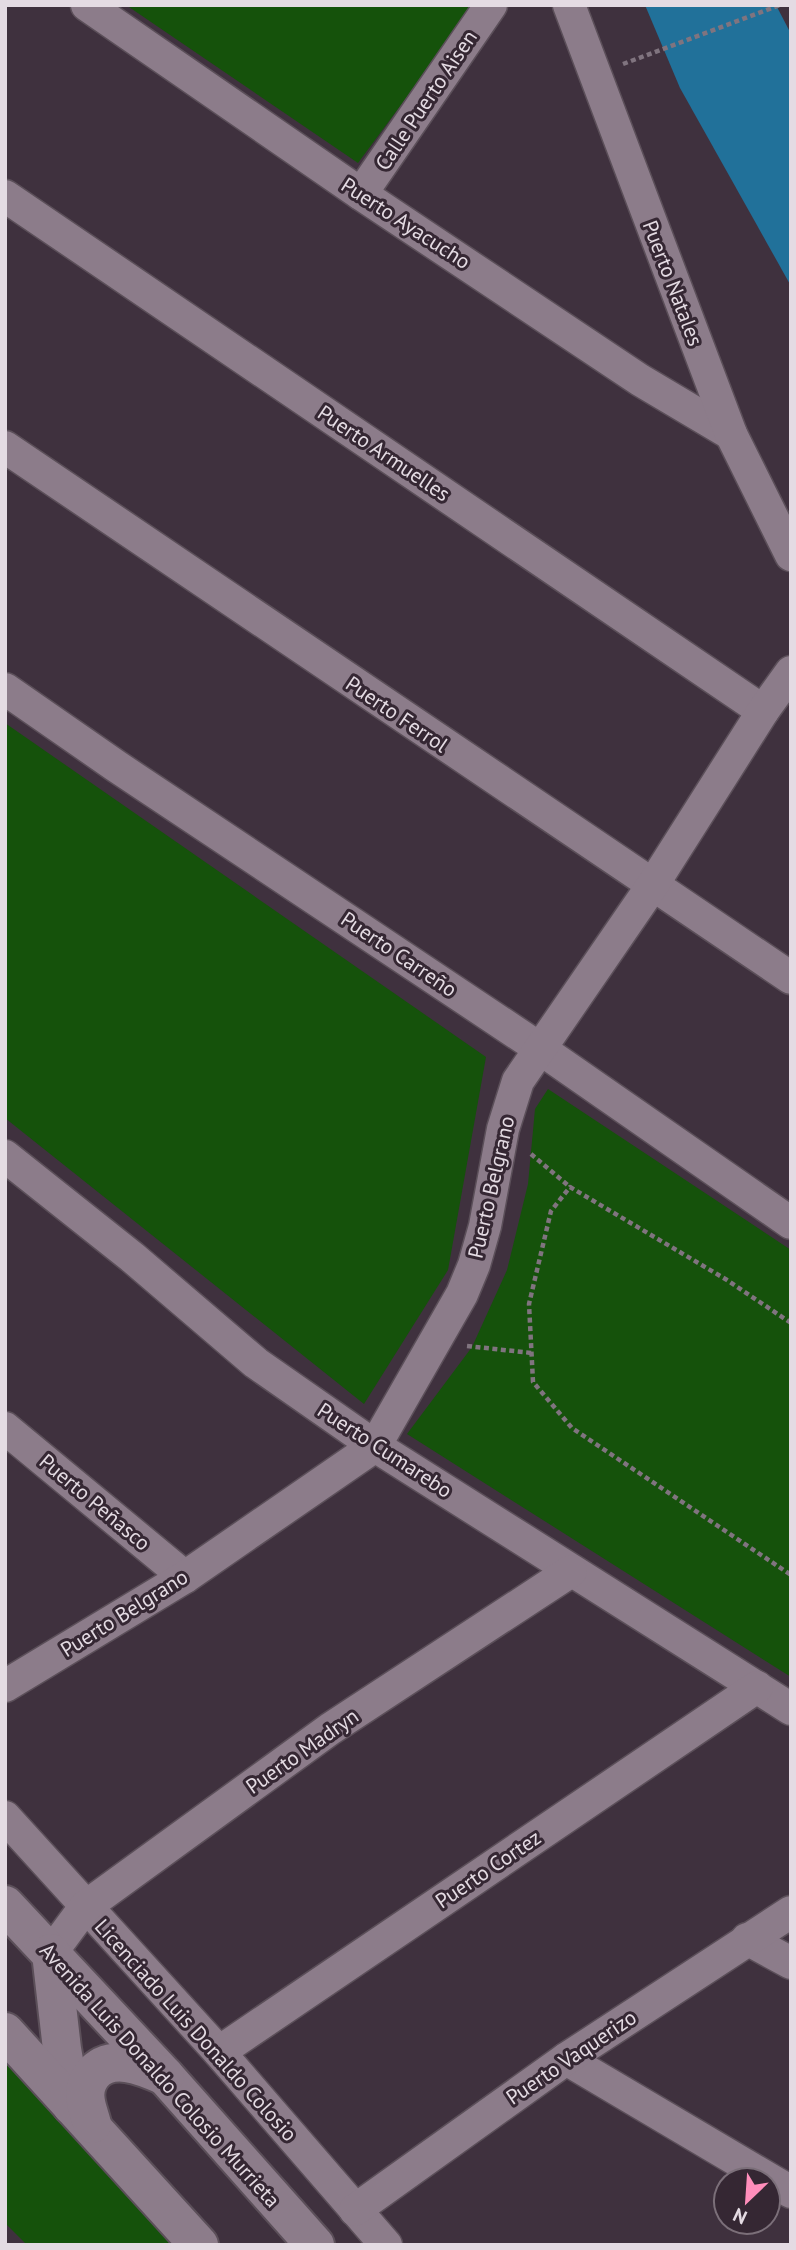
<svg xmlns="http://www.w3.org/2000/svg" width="796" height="2250" viewBox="0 0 796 2250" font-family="'PT Sans',sans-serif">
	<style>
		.green { fill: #15520b }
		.water { fill: #21719a }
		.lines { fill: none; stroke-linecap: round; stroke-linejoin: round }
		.minor-casing { stroke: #5b4f59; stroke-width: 35 }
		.secondary-casing { stroke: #5b4f59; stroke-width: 42 }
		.path { stroke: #80747f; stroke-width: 4.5; stroke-dasharray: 5 3.5; stroke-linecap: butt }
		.minor { stroke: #8c7c8a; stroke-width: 32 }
		.secondary { stroke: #8c7c8a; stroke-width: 38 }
		.labels { text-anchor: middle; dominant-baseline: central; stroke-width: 6; stroke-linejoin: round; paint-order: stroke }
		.street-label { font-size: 21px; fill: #e4dbe3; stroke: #352733 }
	</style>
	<rect width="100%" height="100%" fill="#3f313e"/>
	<g class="green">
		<path d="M 126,5 L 475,5 L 358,163 Z"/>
		<path d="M 5,723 L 486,1057 L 448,1270 L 364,1404 L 5,1118 Z"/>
		<path d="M 548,1089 L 791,1250 L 791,1677 L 407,1434 L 472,1347 L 507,1270 L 528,1184 L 535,1109 Z"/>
		<path d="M 5,2053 L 177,2245 L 27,2245 L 5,2223 Z"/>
	</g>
	<path class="water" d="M 645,5 L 776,5 L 791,34 L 791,286 L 680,88 Z"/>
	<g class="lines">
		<defs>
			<g id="minor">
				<path d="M 87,5 L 361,194 L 640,380 L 731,434"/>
				<path d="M 569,5 L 731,434 L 791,555"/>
				<path d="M 361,194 L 491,5"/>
				<path d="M 5,196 L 763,711"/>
				<path d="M 5,447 L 791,978"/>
				<path d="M 5,689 L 116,766 L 539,1048 L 791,1223"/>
				<path d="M 5,1156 L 132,1257 L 256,1363 L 375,1446 L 791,1709"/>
				<path d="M 5,1428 L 185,1577"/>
				<path d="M 5,1686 L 185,1577 L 375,1446 L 462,1294 L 474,1265 L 485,1226 L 503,1129 L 518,1081 L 652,886 L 763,711 L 791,672"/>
				<path d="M 5,1817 L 219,2052 L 386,2245"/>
				<path d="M 747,1939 L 791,1963"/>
				<path d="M 51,1953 L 85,1907 L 330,1729 L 571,1571"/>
				<path d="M 219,2052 L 757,1687"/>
				<path d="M 566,2059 L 791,2192"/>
				<path d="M 355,2210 L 566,2059 L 791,1912"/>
			</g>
			<g id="secondary">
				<path d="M 5,1905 L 165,2076 L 315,2245"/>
				<path d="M 51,1953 L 62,2049 L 72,2106"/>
				<path d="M 5,2032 L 199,2245"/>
				<path d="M 92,2124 C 90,2116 87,2109 86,2102 C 84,2092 86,2083 92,2075 C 110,2052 143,2066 165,2076"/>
			</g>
		</defs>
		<use href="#minor" class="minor-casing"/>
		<use href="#secondary" class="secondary-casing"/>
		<g class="path">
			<path d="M 623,64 L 780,5"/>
			<path d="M 531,1154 L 570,1187"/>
			<path d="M 791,1323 L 727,1280 L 570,1187 L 551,1211 L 529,1304 L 533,1382 L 572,1428 L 791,1575"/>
			<path d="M 467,1346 L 532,1353"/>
		</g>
		<use href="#minor" class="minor"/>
		<use href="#secondary" class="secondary"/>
	</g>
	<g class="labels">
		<g class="street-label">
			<text transform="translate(426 100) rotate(-56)">Calle Puerto Aisen</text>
			<text transform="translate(406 223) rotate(33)">Puerto Ayacucho</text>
			<text transform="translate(673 283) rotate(69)">Puerto Natales</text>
			<text transform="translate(384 453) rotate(34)">Puerto Armuelles</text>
			<text transform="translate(397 714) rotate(34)">Puerto Ferrol</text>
			<text transform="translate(399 954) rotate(34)">Puerto Carreño</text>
			<text transform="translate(491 1187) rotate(-77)">Puerto Belgrano</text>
			<text transform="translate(385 1450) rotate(33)">Puerto Cumarebo</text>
			<text transform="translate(95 1502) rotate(40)">Puerto Peñasco</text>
			<text transform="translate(124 1613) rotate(-32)">Puerto Belgrano</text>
			<text transform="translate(302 1751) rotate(-35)">Puerto Madryn</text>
			<text transform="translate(488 1869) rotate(-34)">Puerto Cortez</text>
			<text transform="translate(196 2030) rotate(48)">Licenciado Luis Donaldo Colosio</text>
			<text transform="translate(571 2057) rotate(-34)">Puerto Vaquerizo</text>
			<text transform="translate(160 2075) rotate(48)">Avenida Luis Donaldo Colosio Murrieta</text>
		</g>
	</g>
	<rect width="796" height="2250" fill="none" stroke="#e4dbe3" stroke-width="14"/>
	<g transform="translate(747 2201) rotate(205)"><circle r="33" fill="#352733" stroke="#7b6f79" stroke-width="2"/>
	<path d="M0-5L12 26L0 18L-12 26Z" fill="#ff8ebb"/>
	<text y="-10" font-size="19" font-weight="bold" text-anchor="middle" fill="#e4dbe3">N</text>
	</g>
</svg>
